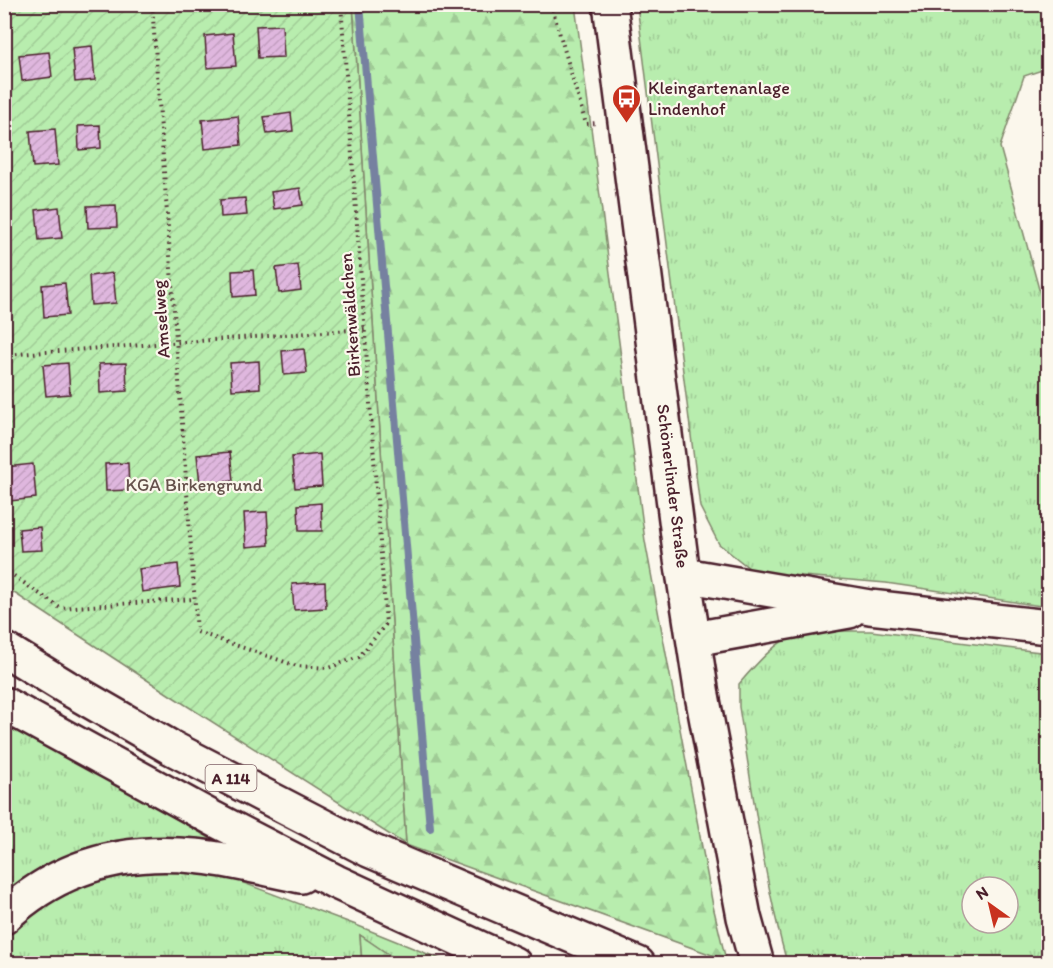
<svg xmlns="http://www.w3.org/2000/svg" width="1053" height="968" viewBox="0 0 1053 968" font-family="Itim,sans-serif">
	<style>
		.grass { fill: url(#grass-tufts); stroke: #81866c; stroke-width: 1.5; fill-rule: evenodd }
		.forest { fill: url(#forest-firs); stroke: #81866c; stroke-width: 1.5 }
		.garden { fill: url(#garden-furrows); stroke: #81866c; stroke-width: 1.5 }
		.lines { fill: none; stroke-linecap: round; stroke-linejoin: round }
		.stream { stroke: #7681a0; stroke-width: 8 }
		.building { fill: url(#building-hatch); stroke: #4a1f2b; stroke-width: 1.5 }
		.secondary-casing { stroke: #4a1f2b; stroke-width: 38 }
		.motorway-casing { stroke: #4a1f2b; stroke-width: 38 }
		.path { stroke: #4a1f2b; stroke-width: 4; stroke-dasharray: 1.5 4.5; stroke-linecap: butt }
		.secondary { stroke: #fbf7ec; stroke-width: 33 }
		.motorway { stroke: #fbf7ec; stroke-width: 33 }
		.labels { text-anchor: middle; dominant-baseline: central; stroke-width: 4.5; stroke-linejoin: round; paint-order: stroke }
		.shield { fill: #fbf7ec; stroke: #7f6065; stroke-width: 1.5 }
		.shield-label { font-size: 16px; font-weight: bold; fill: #4a1f2b }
		.poi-label { font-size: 18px; fill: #4a1f2b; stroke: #fbf7ec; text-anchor: start }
		.street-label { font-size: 18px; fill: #4a1f2b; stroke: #fbf7ec }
		.park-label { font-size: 18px; fill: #66524c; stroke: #fbf7ec }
	</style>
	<defs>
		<pattern id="grass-tufts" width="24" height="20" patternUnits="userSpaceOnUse" patternTransform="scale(1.5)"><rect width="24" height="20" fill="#b8edae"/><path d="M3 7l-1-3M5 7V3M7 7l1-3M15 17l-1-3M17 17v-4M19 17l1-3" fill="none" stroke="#a0cb96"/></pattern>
		<pattern id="forest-firs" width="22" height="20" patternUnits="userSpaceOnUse" patternTransform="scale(1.5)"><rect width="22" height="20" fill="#b8edae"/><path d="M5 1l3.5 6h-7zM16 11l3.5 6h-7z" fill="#a0cb96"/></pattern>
		<pattern id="garden-furrows" width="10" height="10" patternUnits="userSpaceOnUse" patternTransform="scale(1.5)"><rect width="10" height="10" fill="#b8edae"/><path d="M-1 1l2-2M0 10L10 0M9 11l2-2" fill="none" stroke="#a0cb96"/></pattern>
		<pattern id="building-hatch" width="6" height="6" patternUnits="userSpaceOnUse" patternTransform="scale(1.5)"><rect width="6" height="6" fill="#dfb7de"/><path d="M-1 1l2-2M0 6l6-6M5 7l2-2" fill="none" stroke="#c19dbf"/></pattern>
	</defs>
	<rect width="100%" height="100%" fill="#fbf7ec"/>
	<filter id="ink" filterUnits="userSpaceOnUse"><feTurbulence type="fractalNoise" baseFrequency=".0167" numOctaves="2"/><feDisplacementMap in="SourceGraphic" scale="12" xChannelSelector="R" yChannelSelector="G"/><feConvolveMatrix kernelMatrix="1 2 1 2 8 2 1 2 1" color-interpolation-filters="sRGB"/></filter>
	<g filter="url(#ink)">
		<g class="grass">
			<path d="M 637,5 L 1048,5 L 1048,68 L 1024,76 L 1000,147 L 1048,322 L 1048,607 L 886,583 L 754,572 L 719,544 L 700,507 Z"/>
			<path d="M 800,631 L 871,631 L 1048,653 L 1048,963 L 787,963 C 764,880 753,793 739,707 L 739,684 C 756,664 775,642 800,631 ZM 972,887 L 1008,887 L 1008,923 L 972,923 Z"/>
			<path d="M 4,720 L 234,852 L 241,882 L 356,925 L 450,963 L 401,963 L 360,935 L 362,963 L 5,963 Z"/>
		</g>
		<g class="forest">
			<path d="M 353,5 L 575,5 L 645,541 L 713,906 L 726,960 L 406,845 Z"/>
			<path d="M 360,935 L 401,963 L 362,963 Z"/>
		</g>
		<path class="garden" d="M 4,5 L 353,5 L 406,845 L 170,695 L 5,587 Z"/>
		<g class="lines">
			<path class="stream" d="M 360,4 L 430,828"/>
		</g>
		<g class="building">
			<path d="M 282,25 L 284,57 L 258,58 L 256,26 Z"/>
			<path d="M 233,33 L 236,66 L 207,68 L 205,36 Z"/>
			<path d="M 92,46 L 95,80 L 75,82 L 72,48 Z"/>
			<path d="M 49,52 L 52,77 L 22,81 L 19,55 Z"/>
			<path d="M 291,113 L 293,131 L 267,134 L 264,117 Z"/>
			<path d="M 238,116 L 241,145 L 205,149 L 202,120 Z"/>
			<path d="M 100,125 L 101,148 L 79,150 L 78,126 Z"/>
			<path d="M 55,129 L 58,165 L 33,167 L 30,131 Z"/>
			<path d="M 300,188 L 303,205 L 274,209 L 271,192 Z"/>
			<path d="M 245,198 L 247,215 L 221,217 L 220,200 Z"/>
			<path d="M 116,205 L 117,227 L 88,228 L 87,206 Z"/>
			<path d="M 59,207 L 62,238 L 39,240 L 36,210 Z"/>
			<path d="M 298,265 L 301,290 L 279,293 L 276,268 Z"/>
			<path d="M 253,270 L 255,295 L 233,297 L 232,271 Z"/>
			<path d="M 113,273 L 116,303 L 91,305 L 89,276 Z"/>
			<path d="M 65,283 L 68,315 L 44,317 L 42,285 Z"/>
			<path d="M 304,349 L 307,373 L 284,375 L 282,351 Z"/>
			<path d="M 259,361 L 260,388 L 232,390 L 230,363 Z"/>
			<path d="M 68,363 L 70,394 L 46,396 L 43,365 Z"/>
			<path d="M 126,363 L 127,391 L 100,393 L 99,364 Z"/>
			<path d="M 230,452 L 233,481 L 200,484 L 197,455 Z"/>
			<path d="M 320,454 L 322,486 L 295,488 L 292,457 Z"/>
			<path d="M 128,463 L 129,490 L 106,491 L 105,464 Z"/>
			<path d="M 33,464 L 36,498 L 10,501 L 6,467 Z"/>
			<path d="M 321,503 L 322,531 L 299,531 L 298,505 Z"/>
			<path d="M 267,512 L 269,545 L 246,547 L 244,513 Z"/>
			<path d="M 40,527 L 42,550 L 21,551 L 19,529 Z"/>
			<path d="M 178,564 L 180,587 L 142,592 L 139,569 Z"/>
			<path d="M 325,582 L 326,608 L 294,610 L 292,584 Z"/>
		</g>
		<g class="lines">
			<defs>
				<path id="secondary" d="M 610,4 L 681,559 L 702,695 L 744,917 L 757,964"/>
				<g id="motorway">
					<path d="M 684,575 L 870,607 L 1048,627"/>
					<path d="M 694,639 L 849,611"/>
					<path d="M 4,649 L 66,687 L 170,747 L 369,850 L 638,964"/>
					<path d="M 4,704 L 214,819 L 336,882 L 514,964"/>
					<path d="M 4,917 C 57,867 122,849 194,856 C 229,859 266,869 301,876"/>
				</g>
			</defs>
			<use href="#secondary" class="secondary-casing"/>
			<use href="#motorway" class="motorway-casing"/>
			<g class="path">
				<path d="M 152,4 L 197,632 L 297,666 L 328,668 L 359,657 L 386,624 L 341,4"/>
				<path d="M 551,4 L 586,124 L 596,123"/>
				<path d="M 4,355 L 365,329"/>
				<path d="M 4,569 L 60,608 L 194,599"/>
			</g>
			<use href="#secondary" class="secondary"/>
			<use href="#motorway" class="motorway"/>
		</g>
	</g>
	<defs>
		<symbol id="bus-pin" viewBox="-11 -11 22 30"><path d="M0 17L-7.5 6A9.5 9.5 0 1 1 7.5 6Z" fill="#c8321e" stroke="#fbf7ec"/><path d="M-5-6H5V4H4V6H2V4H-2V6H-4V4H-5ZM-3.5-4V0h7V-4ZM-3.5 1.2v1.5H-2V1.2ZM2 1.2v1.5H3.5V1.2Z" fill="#fff"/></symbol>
	</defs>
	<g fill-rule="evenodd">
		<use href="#bus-pin" x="610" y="82" width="33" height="45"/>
	</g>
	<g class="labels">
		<rect class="shield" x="205.5" y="765" width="51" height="26" rx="4.5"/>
		<g class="shield-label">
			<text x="231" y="778">A 114</text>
		</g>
		<g class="poi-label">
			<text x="648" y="88">Kleingartenanlage<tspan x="648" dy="21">Lindenhof</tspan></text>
		</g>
		<g class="street-label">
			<text transform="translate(350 315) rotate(-94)">Birkenwäldchen</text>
			<text transform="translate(161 319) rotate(-94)">Amselweg</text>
			<text transform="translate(673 486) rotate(83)">Schönerlinder Straße</text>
		</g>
		<g class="park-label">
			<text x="194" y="485">KGA Birkengrund</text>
		</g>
	</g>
	<rect width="1053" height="968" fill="none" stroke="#fbf7ec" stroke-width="24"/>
	<rect x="12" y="12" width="1029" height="944" fill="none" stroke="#4a1f2b" stroke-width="2" filter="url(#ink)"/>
	<g transform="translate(990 905) rotate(326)"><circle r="28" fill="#fbf7ec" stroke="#b4a19f" stroke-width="1.5"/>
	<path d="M0-4.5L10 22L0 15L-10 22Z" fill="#c8321e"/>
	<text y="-9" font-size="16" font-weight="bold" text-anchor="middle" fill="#4a1f2b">N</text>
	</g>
</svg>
